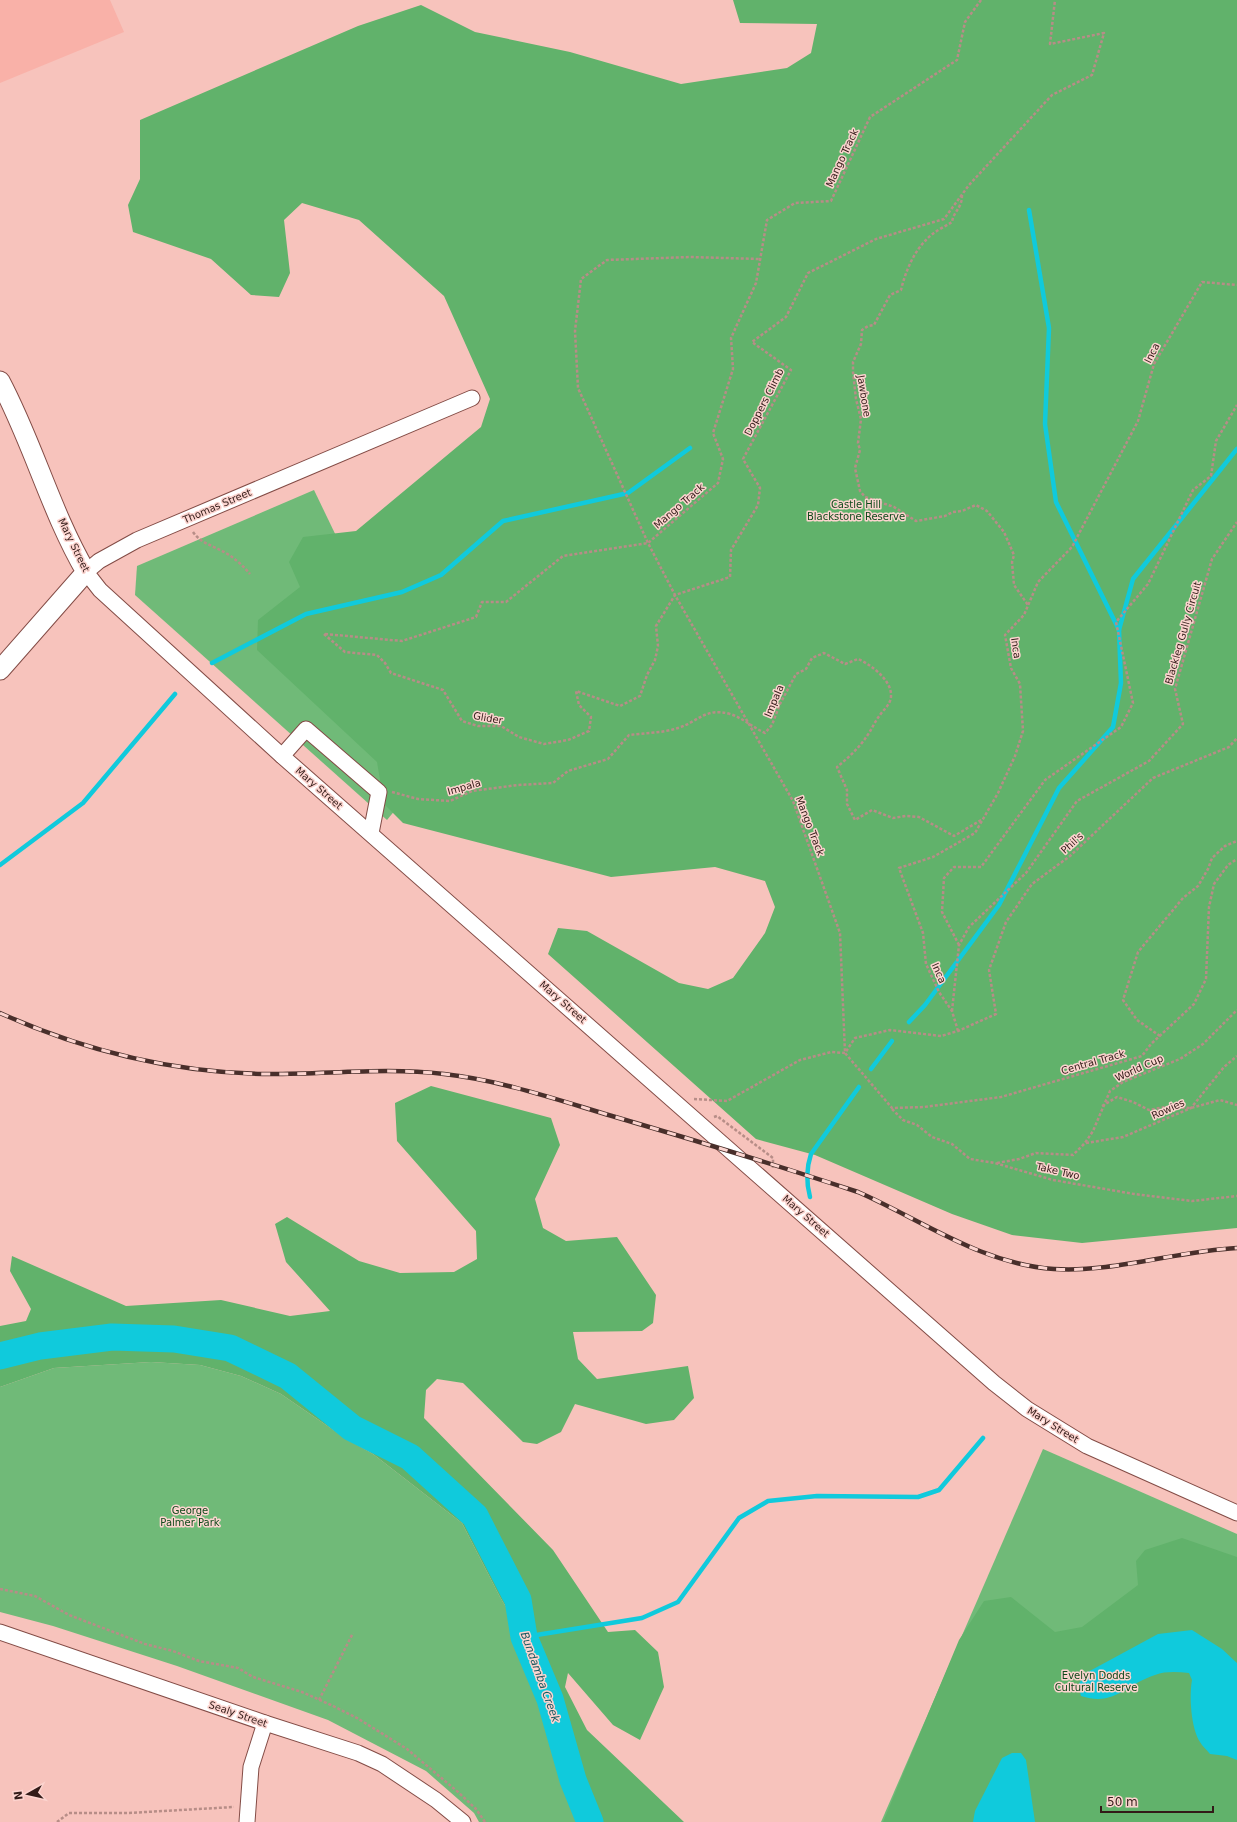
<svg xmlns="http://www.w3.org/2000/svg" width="1237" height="1822" viewBox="0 0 1237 1822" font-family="'DejaVu Sans',sans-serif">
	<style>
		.built { fill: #f9b1a8 }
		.green { fill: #70ba78 }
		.forest { fill: #61b26b }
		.water { fill: #10cadc }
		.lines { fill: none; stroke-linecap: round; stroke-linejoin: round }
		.stream { stroke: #10cadc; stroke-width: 4.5 }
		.river { stroke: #10cadc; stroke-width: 27 }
		.minor-casing { stroke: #834c46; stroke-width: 17 }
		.major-casing { stroke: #834c46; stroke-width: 21 }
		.path { stroke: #b78d87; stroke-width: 2.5; stroke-dasharray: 3 2; stroke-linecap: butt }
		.minor { stroke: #fff; stroke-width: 15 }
		.major { stroke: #fff; stroke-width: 19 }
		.rail-casing { stroke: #492f2b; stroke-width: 4.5 }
		.rail { stroke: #fcd4cf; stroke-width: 3; stroke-dasharray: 9; stroke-linecap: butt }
		.labels { text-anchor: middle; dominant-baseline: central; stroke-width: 3; stroke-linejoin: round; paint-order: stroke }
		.street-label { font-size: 10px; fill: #321b18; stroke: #fcd4cf }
		.park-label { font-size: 10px; fill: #0e491a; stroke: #fcd4cf }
		.water-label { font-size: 11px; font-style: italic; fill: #185961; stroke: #fcd4cf }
	</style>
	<rect width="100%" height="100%" fill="#f7c3bc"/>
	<path class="built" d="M 0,0 L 110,0 L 124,32 L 0,83 Z"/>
	<g class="green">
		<path d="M 314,490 L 441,754 L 387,820 L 135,595 L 137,566 Z"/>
		<path d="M 151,1362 L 200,1365 L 241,1376 L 281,1394 L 345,1438 L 373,1454 L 462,1523 L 500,1597 L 524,1637 L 562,1787 L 580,1822 L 479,1822 L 474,1813 L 426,1771 L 328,1720 L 177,1666 L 53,1626 L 0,1612 L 0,1387 L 54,1368 Z"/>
		<path d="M 1043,1449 L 1237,1534 L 1237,1822 L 881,1822 Z"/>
	</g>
	<g class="forest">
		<path d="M 733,0 L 1237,0 L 1237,1228 L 1082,1243 L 1012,1235 L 952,1214 L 815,1155 L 756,1139 L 548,954 L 558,928 L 587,931 L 679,983 L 708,989 L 733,978 L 765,933 L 775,907 L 765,881 L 715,867 L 611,877 L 403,823 L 384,804 L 377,762 L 257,650 L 258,620 L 300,587 L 289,562 L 303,537 L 356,531 L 481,427 L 490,399 L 444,296 L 359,220 L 302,203 L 284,220 L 290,273 L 279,297 L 251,295 L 211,259 L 133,232 L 128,205 L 140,179 L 140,120 L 358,26 L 421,5 L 475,32 L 570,52 L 681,84 L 787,68 L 811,53 L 817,24 L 740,23 Z"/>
		<path d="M 431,1086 L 551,1118 L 560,1145 L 535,1199 L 543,1228 L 566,1241 L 617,1237 L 656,1295 L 653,1323 L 642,1331 L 573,1332 L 578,1359 L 597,1379 L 688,1366 L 694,1398 L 674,1420 L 646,1424 L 575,1404 L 561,1432 L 537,1444 L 523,1442 L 463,1383 L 437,1379 L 426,1390 L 424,1418 L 553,1550 L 608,1632 L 635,1630 L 658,1652 L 664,1687 L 640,1740 L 613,1725 L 568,1673 L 565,1687 L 587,1730 L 684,1822 L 580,1822 L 562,1787 L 524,1637 L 500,1597 L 462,1523 L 373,1454 L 345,1438 L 281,1394 L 241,1376 L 200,1365 L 151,1362 L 54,1368 L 0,1387 L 0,1326 L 26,1321 L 31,1309 L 10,1271 L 12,1256 L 126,1306 L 221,1300 L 290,1316 L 330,1311 L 286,1262 L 275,1224 L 287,1217 L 359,1261 L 400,1273 L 454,1272 L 477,1259 L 476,1231 L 397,1141 L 395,1103 Z"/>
		<path d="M 1182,1538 L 1237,1557 L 1237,1822 L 883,1822 L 959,1640 L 984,1601 L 1011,1597 L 1055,1632 L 1082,1627 L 1138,1585 L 1136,1561 L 1145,1550 Z"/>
	</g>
	<g class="water">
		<path d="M 1192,1630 L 1222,1649 L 1237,1663 L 1237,1760 L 1227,1756 L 1210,1754 C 1207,1750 1202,1746 1200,1742 C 1191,1728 1189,1696 1192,1680 L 1189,1673 C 1177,1672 1166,1671 1155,1675 C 1126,1684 1115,1707 1081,1696 L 1078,1685 L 1086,1673 L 1158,1634 Z"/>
		<path d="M 1012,1753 L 1021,1753 L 1026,1760 L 1035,1822 L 973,1822 L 975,1811 L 1002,1758 Z"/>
	</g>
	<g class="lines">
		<g class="stream">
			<path d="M 1029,210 L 1049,328 L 1045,424 L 1056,502 L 1119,630"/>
			<path d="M 212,663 L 306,614 L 402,592 L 441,575 L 503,521 L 628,493 L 690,448"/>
			<path d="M 0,865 L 83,803 L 175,694"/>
			<path d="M 909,1022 L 925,1005 L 999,905 L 1059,788 L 1113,727 L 1121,683 L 1119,630 L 1133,579 L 1237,449"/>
			<path d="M 871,1069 L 892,1041"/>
			<path d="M 810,1197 C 806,1182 806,1169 811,1154 L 859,1087"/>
			<path d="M 524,1637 L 642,1618 L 678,1602 L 739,1518 L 768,1501 L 817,1496 L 918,1497 L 939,1490 L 983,1438"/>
		</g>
		<path class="river" d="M 0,1356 L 40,1346 L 112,1337 L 174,1339 L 230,1348 L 288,1376 L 352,1428 L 410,1457 L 475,1516 L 518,1600 L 524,1637 L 550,1699 L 573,1780 L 590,1822"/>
		<defs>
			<g id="minor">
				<path d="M 472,398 L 137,540 L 99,561 L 86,572 L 100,590 L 282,756 L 994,1383 L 1027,1409 L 1087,1446 L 1237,1513"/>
				<path d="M 282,756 L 306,729 L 379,792 L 371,833"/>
				<path d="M 0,1632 L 265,1723 L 358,1753 L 382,1764 L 436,1800 L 463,1822"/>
				<path d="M 247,1822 L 251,1767 L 265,1723"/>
			</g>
			<path id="major" d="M 0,381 C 33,443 51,512 86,572 L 0,670"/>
		</defs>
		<use href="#minor" class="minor-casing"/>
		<use href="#major" class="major-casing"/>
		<g class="path">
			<path d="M 981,0 L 965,22 L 957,60 L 870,117 L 831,201 L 795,203 L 767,220 L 756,283 L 731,338 L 733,369 L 713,433 L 723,459 L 718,483 L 648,543 L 675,595 L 793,801 L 840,933 L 845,1053 L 892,1108 L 924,1107 L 1001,1097 L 1142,1056 L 1151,1044 L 1194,1004 L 1206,979 L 1209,907 L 1214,884 L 1228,865 L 1237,859"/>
			<path d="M 962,195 C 962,209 954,210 952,222 C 944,227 933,232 926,240 C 913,253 905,273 901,290 L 890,295 L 874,325 L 868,326 L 862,330 L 861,344 L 853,362 L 853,372 L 856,399 L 861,419 L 858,443 L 860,450 L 855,468 L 860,491 L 865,497 L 894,507 L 916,521 L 945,516 L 953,512 L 962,511 L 976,505 L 987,511 L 1004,532 L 1014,555 L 1012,562 L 1014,585 L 1028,605"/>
			<path d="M 193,532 C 202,545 216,546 229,555 C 237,560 244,567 250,574"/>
			<path d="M 324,634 L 345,652 L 377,655 L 385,663 L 391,673 L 443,690 L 462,721 L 478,726 L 501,726 L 519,737 L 544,744 L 568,740 L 589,731 L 591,717 L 579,705 L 576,691 L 620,706 L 640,696 L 647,675 L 655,660 L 658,646 L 656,626 L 675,595 L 730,577 L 731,550 L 758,505 L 760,488 L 743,459 L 791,370 L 752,342 L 786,317 L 808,273 L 876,239 L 944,219 L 969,185 L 1052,95 L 1092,75 L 1104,33 L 1050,44 L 1055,0"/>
			<path d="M 325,634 L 402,641 L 476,617 L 482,602 L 506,602 L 563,556 L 648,543 L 578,388 L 575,331 L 581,279 L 607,260 L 690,257 L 760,259"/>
			<path d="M 392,792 L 418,799 L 450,801 L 472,791 L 518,785 L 553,783 L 568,771 L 608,759 L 629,735 C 644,733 663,733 678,728 C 698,722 705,707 730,714 C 743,718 752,727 765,733 L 772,725 L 780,704 L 796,674 L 806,669 L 812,658 L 824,653 L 845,664 L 858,659 C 870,664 892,680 891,696 C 891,704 884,709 880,715 C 875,721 872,729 867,736 C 859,748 848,758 837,767 L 847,790 L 847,804 L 855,820 L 872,810 L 893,818 L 906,816 L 919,817 L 954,836 L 983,819"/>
			<path d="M 959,945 L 942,912 L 944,878 L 954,867 L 981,867 L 1045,780 L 1121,727 L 1133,703 L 1116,622 L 1148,584 L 1193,490 L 1211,476 L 1216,441 L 1237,405"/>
			<path d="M 952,1011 L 959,945 L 969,927 L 1026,873 L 1077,801 L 1149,761 L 1183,724 L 1175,689 L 1212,559 L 1237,522"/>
			<path d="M 958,1031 L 952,1011 L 939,992 L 926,964 L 923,933 L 899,868 L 933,857 L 975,833 L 998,793 L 1015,756 L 1023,731 L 1020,684 L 1011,668 L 1005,635 L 1024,615 L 1038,582 L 1072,547 L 1138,421 L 1154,364 L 1202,282 L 1237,285"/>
			<path d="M 1160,1036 L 1137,1020 L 1123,1000 L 1138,952 L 1183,898 L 1198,886 L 1208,869 L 1212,858 L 1225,846 L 1237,841"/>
			<path d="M 694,1099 L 727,1101 L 800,1060 L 831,1052 L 845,1053 L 855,1038 L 890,1030 L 941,1036 L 958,1031 L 996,1014 L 989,970 L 1006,922 L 1032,884 L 1070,856 L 1153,778 L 1229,747 L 1237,738"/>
			<path d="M 1102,1106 L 1117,1097 L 1133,1102 L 1149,1110 L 1165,1107 L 1191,1108 L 1220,1100 L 1237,1105"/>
			<path d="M 892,1109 L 903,1120 L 917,1125 L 932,1137 L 952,1144 L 970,1159 L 995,1163 L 1053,1180 L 1134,1194 L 1192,1201 L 1237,1196"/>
			<path d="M 714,1117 L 717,1116 L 773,1158 L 773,1168"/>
			<path d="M 1086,1143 L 1123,1137 L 1191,1108 L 1224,1067 L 1237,1056"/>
			<path d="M 997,1163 L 1019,1159 L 1036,1153 L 1073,1155 L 1085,1143 L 1093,1131 L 1110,1091 L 1123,1082 L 1180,1059 L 1203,1044 L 1237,1010"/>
			<path d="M 0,1589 L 35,1596 L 69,1615 L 145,1644 L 173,1651 L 199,1661 L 238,1668 L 253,1677 L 302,1692 L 331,1705 L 357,1718 L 407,1749 L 458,1792 L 476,1809 L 485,1822"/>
			<path d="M 319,1700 L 353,1633"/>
			<path d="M 57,1822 L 69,1813 L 128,1813 L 234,1807"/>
		</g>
		<use href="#minor" class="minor"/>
		<use href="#major" class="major"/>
		<defs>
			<path id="rail" d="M 0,1013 C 82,1050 172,1072 262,1074 C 323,1075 383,1067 444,1074 C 500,1080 558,1100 612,1116 C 694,1140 776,1165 858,1192 C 922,1220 981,1264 1054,1269 C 1112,1273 1177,1251 1237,1248"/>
		</defs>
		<use href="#rail" class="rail-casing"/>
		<use href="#rail" class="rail"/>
	</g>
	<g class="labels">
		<g class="street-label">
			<text transform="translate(842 158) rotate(-65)">Mango Track</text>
			<text transform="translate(1152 353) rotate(-63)">Inca</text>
			<text transform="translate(864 396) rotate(81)">Jawbone</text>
			<text transform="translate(764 402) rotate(-63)">Doppers Climb</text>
			<text transform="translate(217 506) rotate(-23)">Thomas Street</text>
			<text transform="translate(679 506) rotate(-41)">Mango Track</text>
			<text transform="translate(74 545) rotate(64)">Mary Street</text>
			<text transform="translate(1183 633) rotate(-74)">Blackleg Gully Circuit</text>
			<text transform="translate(1016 648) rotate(82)">Inca</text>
			<text transform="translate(774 701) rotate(-67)">Impala</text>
			<text transform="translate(488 718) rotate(10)">Glider</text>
			<text transform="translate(464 787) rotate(-16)">Impala</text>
			<text transform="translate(319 788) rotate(41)">Mary Street</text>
			<text transform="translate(810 826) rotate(69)">Mango Track</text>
			<text transform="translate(1072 843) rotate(-42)">Phil's</text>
			<text transform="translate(939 973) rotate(66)">Inca</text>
			<text transform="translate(563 1002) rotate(41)">Mary Street</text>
			<text transform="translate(1093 1062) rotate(-16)">Central Track</text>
			<text transform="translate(1139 1068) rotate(-24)">World Cup</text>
			<text transform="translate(1168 1109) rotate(-24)">Rowies</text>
			<text transform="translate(1058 1171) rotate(13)">Take Two</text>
			<text transform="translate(806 1216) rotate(41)">Mary Street</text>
			<text transform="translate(1053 1425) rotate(32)">Mary Street</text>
			<text transform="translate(238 1714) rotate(19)">Sealy Street</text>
		</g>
		<g class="park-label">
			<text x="856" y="504">Castle Hill<tspan x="856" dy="12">Blackstone Reserve</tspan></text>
			<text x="190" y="1510">George<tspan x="190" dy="12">Palmer Park</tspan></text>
			<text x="1096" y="1675">Evelyn Dodds<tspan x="1096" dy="12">Cultural Reserve</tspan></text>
		</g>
		<g class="water-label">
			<text transform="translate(540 1677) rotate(70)">Bundamba Creek</text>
		</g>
	</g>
	<g transform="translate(28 1794) rotate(262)" stroke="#fcd4cf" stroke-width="3" paint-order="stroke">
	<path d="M0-3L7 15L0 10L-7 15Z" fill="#321b18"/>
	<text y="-6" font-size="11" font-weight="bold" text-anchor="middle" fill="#321b18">N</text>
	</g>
	<path d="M1101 1806v6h112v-6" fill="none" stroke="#321b18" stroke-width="2"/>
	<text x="1107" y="1806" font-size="12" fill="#321b18" stroke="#fcd4cf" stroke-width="3" paint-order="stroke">50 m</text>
</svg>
